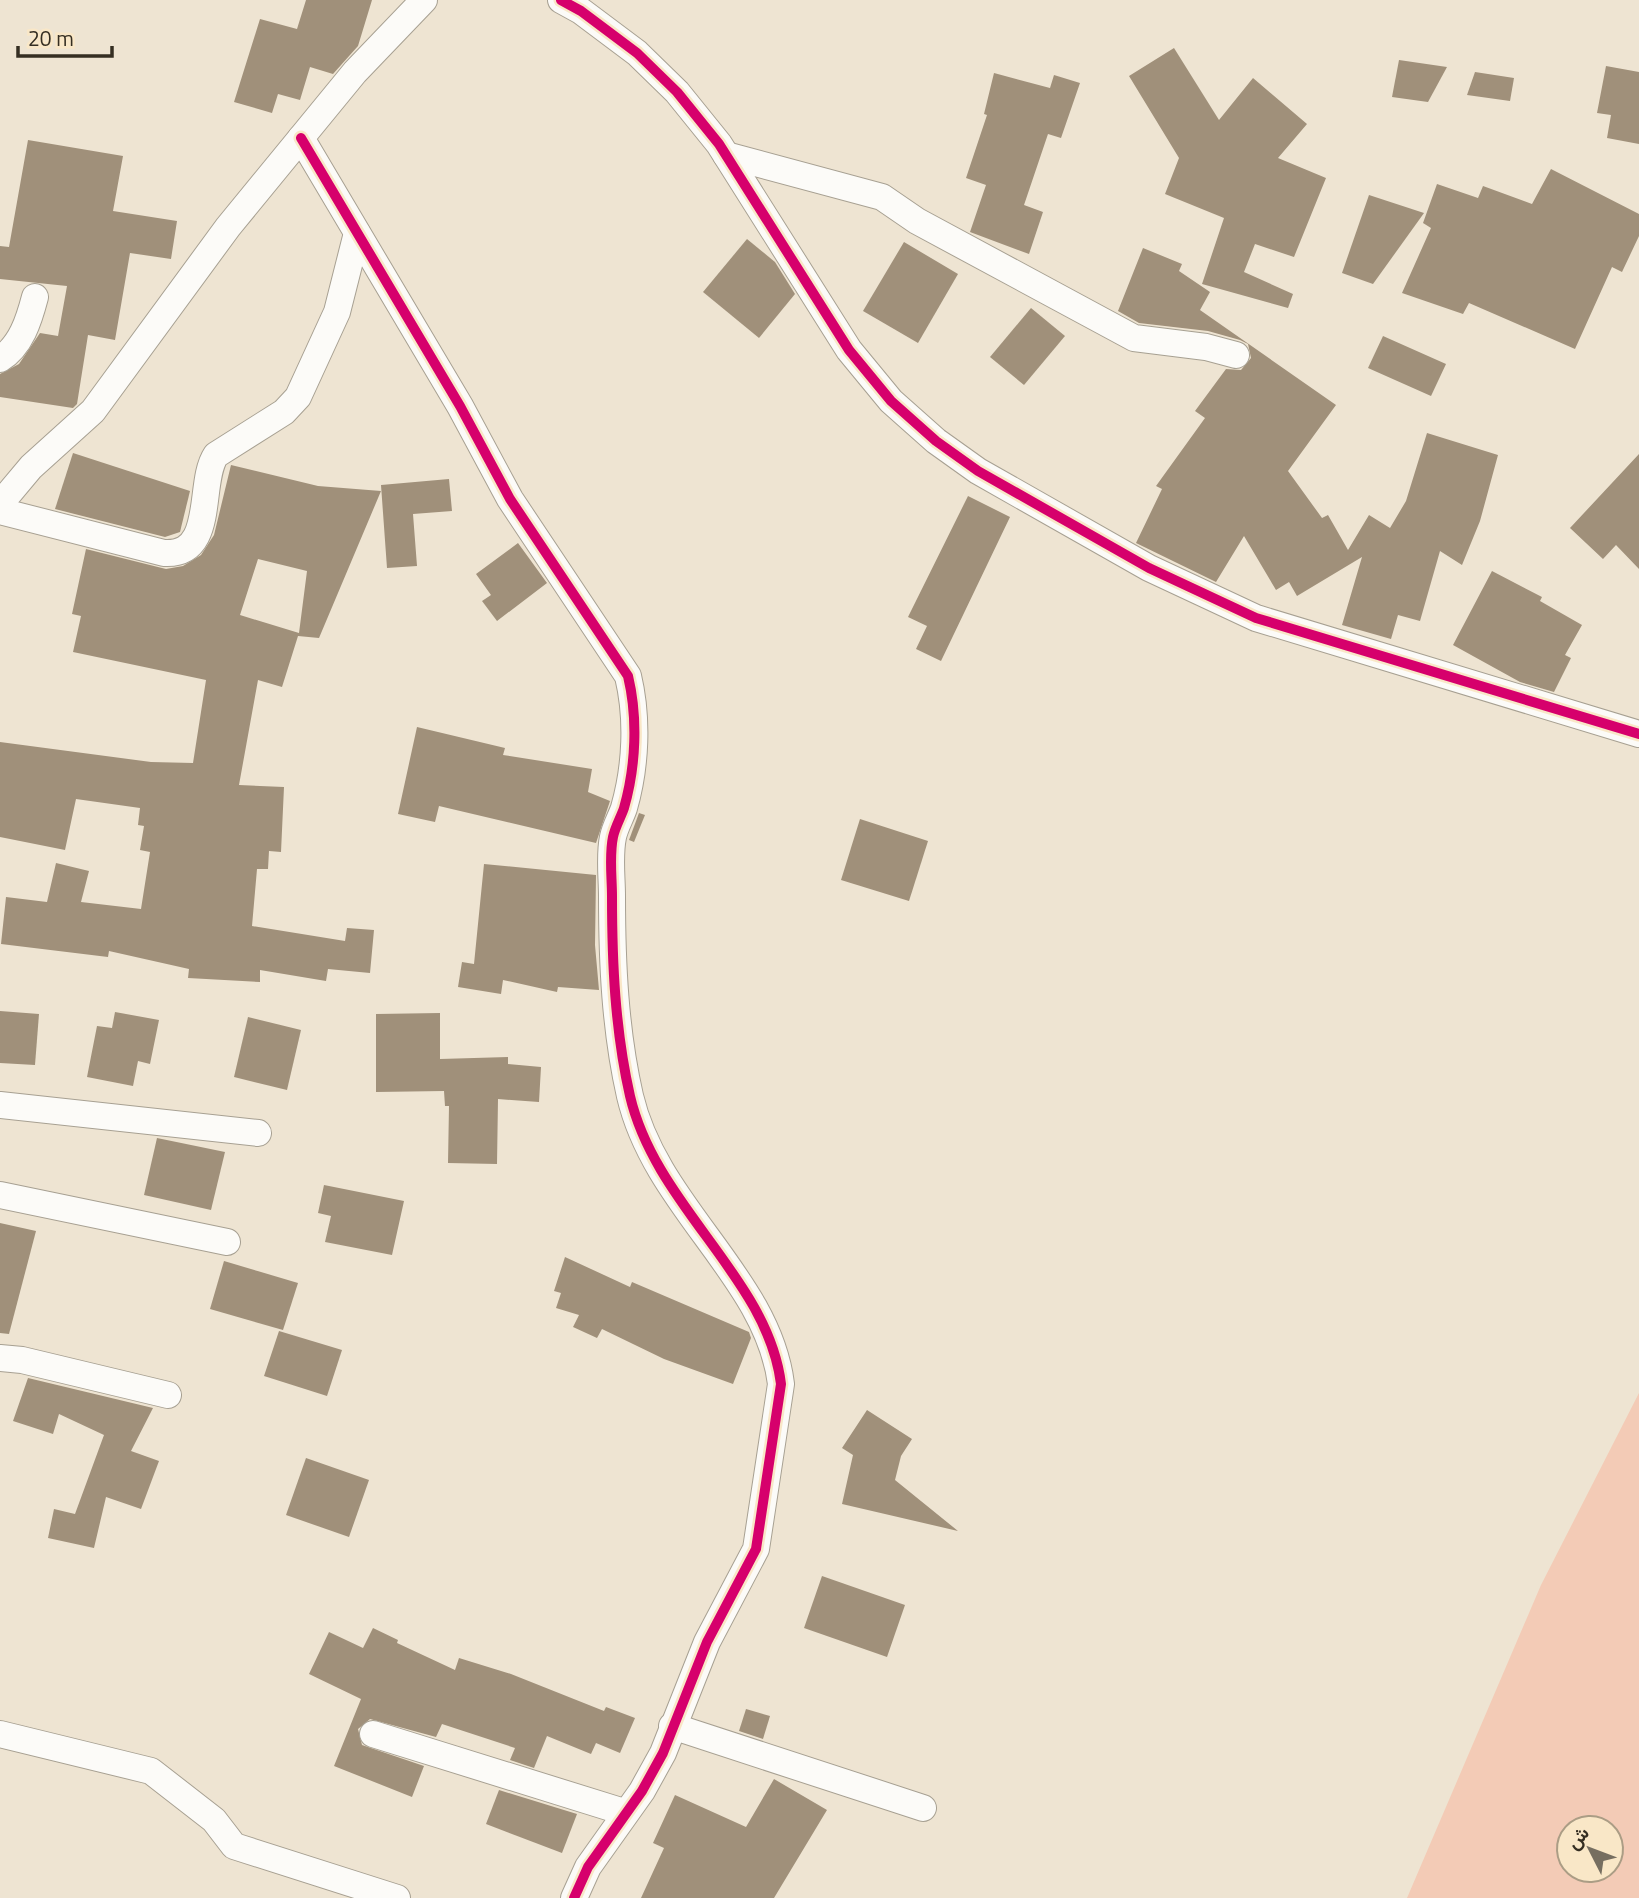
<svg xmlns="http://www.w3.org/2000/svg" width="1639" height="1898" viewBox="0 0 1639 1898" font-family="'Titillium Web',Vazirmatn,sans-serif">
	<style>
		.green { fill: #f3cbb6; fill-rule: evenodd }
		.building { fill: #a0907a; fill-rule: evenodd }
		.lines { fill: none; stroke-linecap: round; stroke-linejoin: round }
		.minor-casing { stroke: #a7a092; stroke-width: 28 }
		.minor { stroke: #fcfbf8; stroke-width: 26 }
		.cycleway-casing { stroke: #f9e7c7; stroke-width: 15 }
		.cycleway { stroke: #d6006c; stroke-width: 10 }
	</style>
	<rect width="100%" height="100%" fill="#eee4d2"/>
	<path class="green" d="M 1639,1393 L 1639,1898 L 1407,1898 L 1541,1585 ZM 1569,1828 L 1611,1828 L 1611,1870 L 1569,1870 Z"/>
	<g class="building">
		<path d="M 306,0 L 372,0 L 358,46 L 333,74 L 310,67 L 300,100 L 278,94 L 272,113 L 234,102 L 260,19 L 297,29 Z"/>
		<path d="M 1174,48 L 1219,120 L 1253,78 L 1307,124 L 1278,158 L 1326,178 L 1294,257 L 1255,244 L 1244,272 L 1293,294 L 1288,308 L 1202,284 L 1224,218 L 1165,194 L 1179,158 L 1129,76 Z"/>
		<path d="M 1399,60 L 1447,67 L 1428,102 L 1392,97 Z"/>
		<path d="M 1606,66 L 1639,72 L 1639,144 L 1607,138 L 1611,115 L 1597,113 Z"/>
		<path d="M 1475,72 L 1514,78 L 1510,101 L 1467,95 Z"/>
		<path d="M 994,73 L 1050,88 L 1054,75 L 1080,83 L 1061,138 L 1048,134 L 1024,205 L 1043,212 L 1029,254 L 970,232 L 986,185 L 966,178 L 987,115 L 984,114 Z"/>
		<path d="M 28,140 L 123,156 L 113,211 L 177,221 L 171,259 L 130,253 L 115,340 L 88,335 L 77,404 L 73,408 L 0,397 L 0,374 L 19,364 L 40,333 L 58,336 L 67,286 L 0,279 L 0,246 L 9,247 Z"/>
		<path d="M 1551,169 L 1639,214 L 1639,236 L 1622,272 L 1612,267 L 1575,349 L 1469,303 L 1463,314 L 1402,293 L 1431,228 L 1423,223 L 1437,184 L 1478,198 L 1483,186 L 1532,204 Z"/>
		<path d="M 1369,195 L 1424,213 L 1373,284 L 1342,273 Z"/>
		<path d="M 747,239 L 775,262 L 795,294 L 759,338 L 703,292 Z"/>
		<path d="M 904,242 L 958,274 L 918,343 L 863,311 Z"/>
		<path d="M 1143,248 L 1182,264 L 1179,271 L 1210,292 L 1200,310 L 1336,405 L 1288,471 L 1322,518 L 1328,515 L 1348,550 L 1369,515 L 1390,528 L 1406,501 L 1427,433 L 1498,455 L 1480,521 L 1462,565 L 1440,551 L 1420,621 L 1398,615 L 1391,639 L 1342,625 L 1362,557 L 1297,596 L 1289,582 L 1276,590 L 1244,536 L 1216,582 L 1136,543 L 1162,489 L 1156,486 L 1205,418 L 1195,411 L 1226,369 L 1241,370 L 1251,358 L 1248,344 L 1240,340 L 1208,331 L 1139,323 L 1118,311 Z"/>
		<path d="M 1031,308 L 1065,336 L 1024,385 L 990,357 Z"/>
		<path d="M 1383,336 L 1446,364 L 1431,396 L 1368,368 Z"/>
		<path d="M 73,453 L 190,491 L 180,532 L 165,537 L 55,509 Z"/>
		<path d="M 1639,454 L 1639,569 L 1616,545 L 1603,559 L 1570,528 Z"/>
		<path d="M 231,465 L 318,486 L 381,491 L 319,638 L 298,636 L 282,687 L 258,680 L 239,785 L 284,787 L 281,852 L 269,851 L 268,869 L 257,869 L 252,926 L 345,941 L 347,928 L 374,930 L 370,973 L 328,969 L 326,981 L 260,970 L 260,982 L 188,978 L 189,969 L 109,951 L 108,957 L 1,944 L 6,897 L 47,902 L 56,863 L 89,871 L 81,902 L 141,909 L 150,852 L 140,850 L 144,826 L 138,825 L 140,808 L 76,799 L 65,850 L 0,837 L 0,742 L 151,762 L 193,763 L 206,680 L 73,652 L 81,616 L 72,614 L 86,549 L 166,569 L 183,566 L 201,555 L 214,535 ZM 258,559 L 307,571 L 299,633 L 240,615 Z"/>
		<path d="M 449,479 L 452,511 L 413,514 L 417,566 L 387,568 L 381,485 Z"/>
		<path d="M 968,496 L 1010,517 L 941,661 L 916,649 L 927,626 L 908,617 Z"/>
		<path d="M 518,543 L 547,583 L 497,621 L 482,601 L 491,595 L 476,574 Z"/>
		<path d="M 1492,571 L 1542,597 L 1540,601 L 1582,625 L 1565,655 L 1571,658 L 1554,692 L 1520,682 L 1453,645 Z"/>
		<path d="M 417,727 L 505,748 L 503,755 L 592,769 L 588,792 L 610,801 L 596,843 L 439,806 L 435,822 L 398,814 Z"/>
		<path d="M 639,813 L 645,815 L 634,842 L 629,840 Z"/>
		<path d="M 860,819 L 928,841 L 909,901 L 841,880 Z"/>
		<path d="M 484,864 L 596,875 L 595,945 L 599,990 L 558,987 L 557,992 L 503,980 L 501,994 L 458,987 L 462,962 L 474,964 Z"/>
		<path d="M 0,1011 L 39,1014 L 35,1065 L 0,1063 Z"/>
		<path d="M 115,1012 L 159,1020 L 150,1064 L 138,1061 L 133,1086 L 87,1077 L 97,1026 L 112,1028 Z"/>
		<path d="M 440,1013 L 440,1059 L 508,1057 L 508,1064 L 541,1067 L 539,1102 L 498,1099 L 497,1164 L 448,1163 L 449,1106 L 445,1106 L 444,1091 L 376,1092 L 376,1014 Z"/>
		<path d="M 248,1017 L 301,1030 L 287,1090 L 234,1077 Z"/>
		<path d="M 157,1138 L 225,1152 L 211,1210 L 144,1195 Z"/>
		<path d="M 324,1185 L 404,1201 L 392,1255 L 325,1242 L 331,1216 L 318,1213 Z"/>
		<path d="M 0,1223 L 36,1231 L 9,1334 L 0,1333 Z"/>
		<path d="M 565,1257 L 630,1287 L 632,1282 L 749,1332 L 751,1338 L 733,1384 L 664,1359 L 602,1329 L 597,1338 L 573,1327 L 579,1315 L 556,1308 L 561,1293 L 554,1291 Z"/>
		<path d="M 224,1261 L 298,1283 L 283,1330 L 210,1309 Z"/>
		<path d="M 279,1331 L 342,1350 L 327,1396 L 264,1376 Z"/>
		<path d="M 28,1378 L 153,1408 L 131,1451 L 159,1461 L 141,1509 L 106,1497 L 94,1548 L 48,1538 L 54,1509 L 75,1514 L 104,1435 L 59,1414 L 53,1434 L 13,1421 Z"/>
		<path d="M 867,1410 L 912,1439 L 901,1456 L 895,1480 L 958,1531 L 842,1504 L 853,1455 L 842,1448 Z"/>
		<path d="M 306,1458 L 369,1480 L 349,1537 L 286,1515 Z"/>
		<path d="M 822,1576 L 905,1605 L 887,1657 L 804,1628 Z"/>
		<path d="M 373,1628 L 398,1640 L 397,1643 L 455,1670 L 459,1658 L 511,1674 L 604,1711 L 606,1707 L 635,1718 L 620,1753 L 596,1743 L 591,1754 L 547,1736 L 534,1768 L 510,1760 L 515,1748 L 442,1724 L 436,1737 L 370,1719 L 358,1729 L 362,1745 L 424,1766 L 412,1797 L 334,1766 L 361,1699 L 309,1674 L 329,1632 L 363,1648 Z"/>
		<path d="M 746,1709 L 770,1716 L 763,1739 L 739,1731 Z"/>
		<path d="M 774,1779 L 827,1810 L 774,1898 L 641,1898 L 664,1848 L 653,1843 L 675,1795 L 746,1827 Z"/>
		<path d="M 499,1790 L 577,1814 L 562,1853 L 486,1824 Z"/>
	</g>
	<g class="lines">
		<defs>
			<g id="minor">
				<path d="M 561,0 L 581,11 L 637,53 L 677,92 L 719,144 L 849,350 L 891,401 L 936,441 L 978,471 L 1149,568 L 1256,618 L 1639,734"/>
				<path d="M 301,138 L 460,406 L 510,499 L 628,676 C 638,718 636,766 624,808 C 621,817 615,827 613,837 C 609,856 612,877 612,896 C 612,963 615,1030 630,1096 C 656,1207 768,1278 781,1384 L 756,1549 L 707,1642 L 663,1753 L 642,1791 L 588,1867 L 574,1898"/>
				<path d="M 726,155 L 882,197 L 917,221 L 1134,338 L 1206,347 L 1236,355"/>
				<path d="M 0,359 C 21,346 29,320 35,297"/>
				<path d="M 0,504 L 31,467 L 93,411 L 228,227 L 355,72 L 424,0"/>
				<path d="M 0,511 L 164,553 C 217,556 197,483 216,455 L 284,412 L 298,397 L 337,312 L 357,233"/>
				<path d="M 0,1105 L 258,1133"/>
				<path d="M 0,1195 L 227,1242"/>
				<path d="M 0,1358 L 22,1360 L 168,1395"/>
				<path d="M 672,1726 L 923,1808"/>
				<path d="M 0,1734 L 151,1771 L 214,1820 L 234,1846 L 397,1898"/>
				<path d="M 373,1734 L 624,1812"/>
			</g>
		</defs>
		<use href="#minor" class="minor-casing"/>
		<use href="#minor" class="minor"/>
		<defs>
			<g id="cycleway">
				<path d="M 561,0 L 581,11 L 637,53 L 677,92 L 719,144 L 849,350 L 891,401 L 936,441 L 978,471 L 1149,568 L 1256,618 L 1639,734"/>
				<path d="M 301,138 L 460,406 L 510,499 L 628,676 C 638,718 636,766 624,808 C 621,817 615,827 613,837 C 609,856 612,877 612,896 C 612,963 615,1030 630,1096 C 656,1207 768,1278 781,1384 L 756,1549 L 707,1642 L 663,1753 L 642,1791 L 588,1867 L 574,1898"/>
			</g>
		</defs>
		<use href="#cycleway" class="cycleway-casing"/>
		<use href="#cycleway" class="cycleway"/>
	</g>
	<g transform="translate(1590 1849) rotate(312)"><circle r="33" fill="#f9e7c7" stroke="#ab9d85" stroke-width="2"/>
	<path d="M0-5L12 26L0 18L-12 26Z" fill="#766e60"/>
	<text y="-10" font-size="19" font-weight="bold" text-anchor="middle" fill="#352e22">ش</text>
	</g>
	<path d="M18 46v10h94v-10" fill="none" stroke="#352e22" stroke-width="3.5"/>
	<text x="28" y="46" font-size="21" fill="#352e22" stroke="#f9e7c7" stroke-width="5" paint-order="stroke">20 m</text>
</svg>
